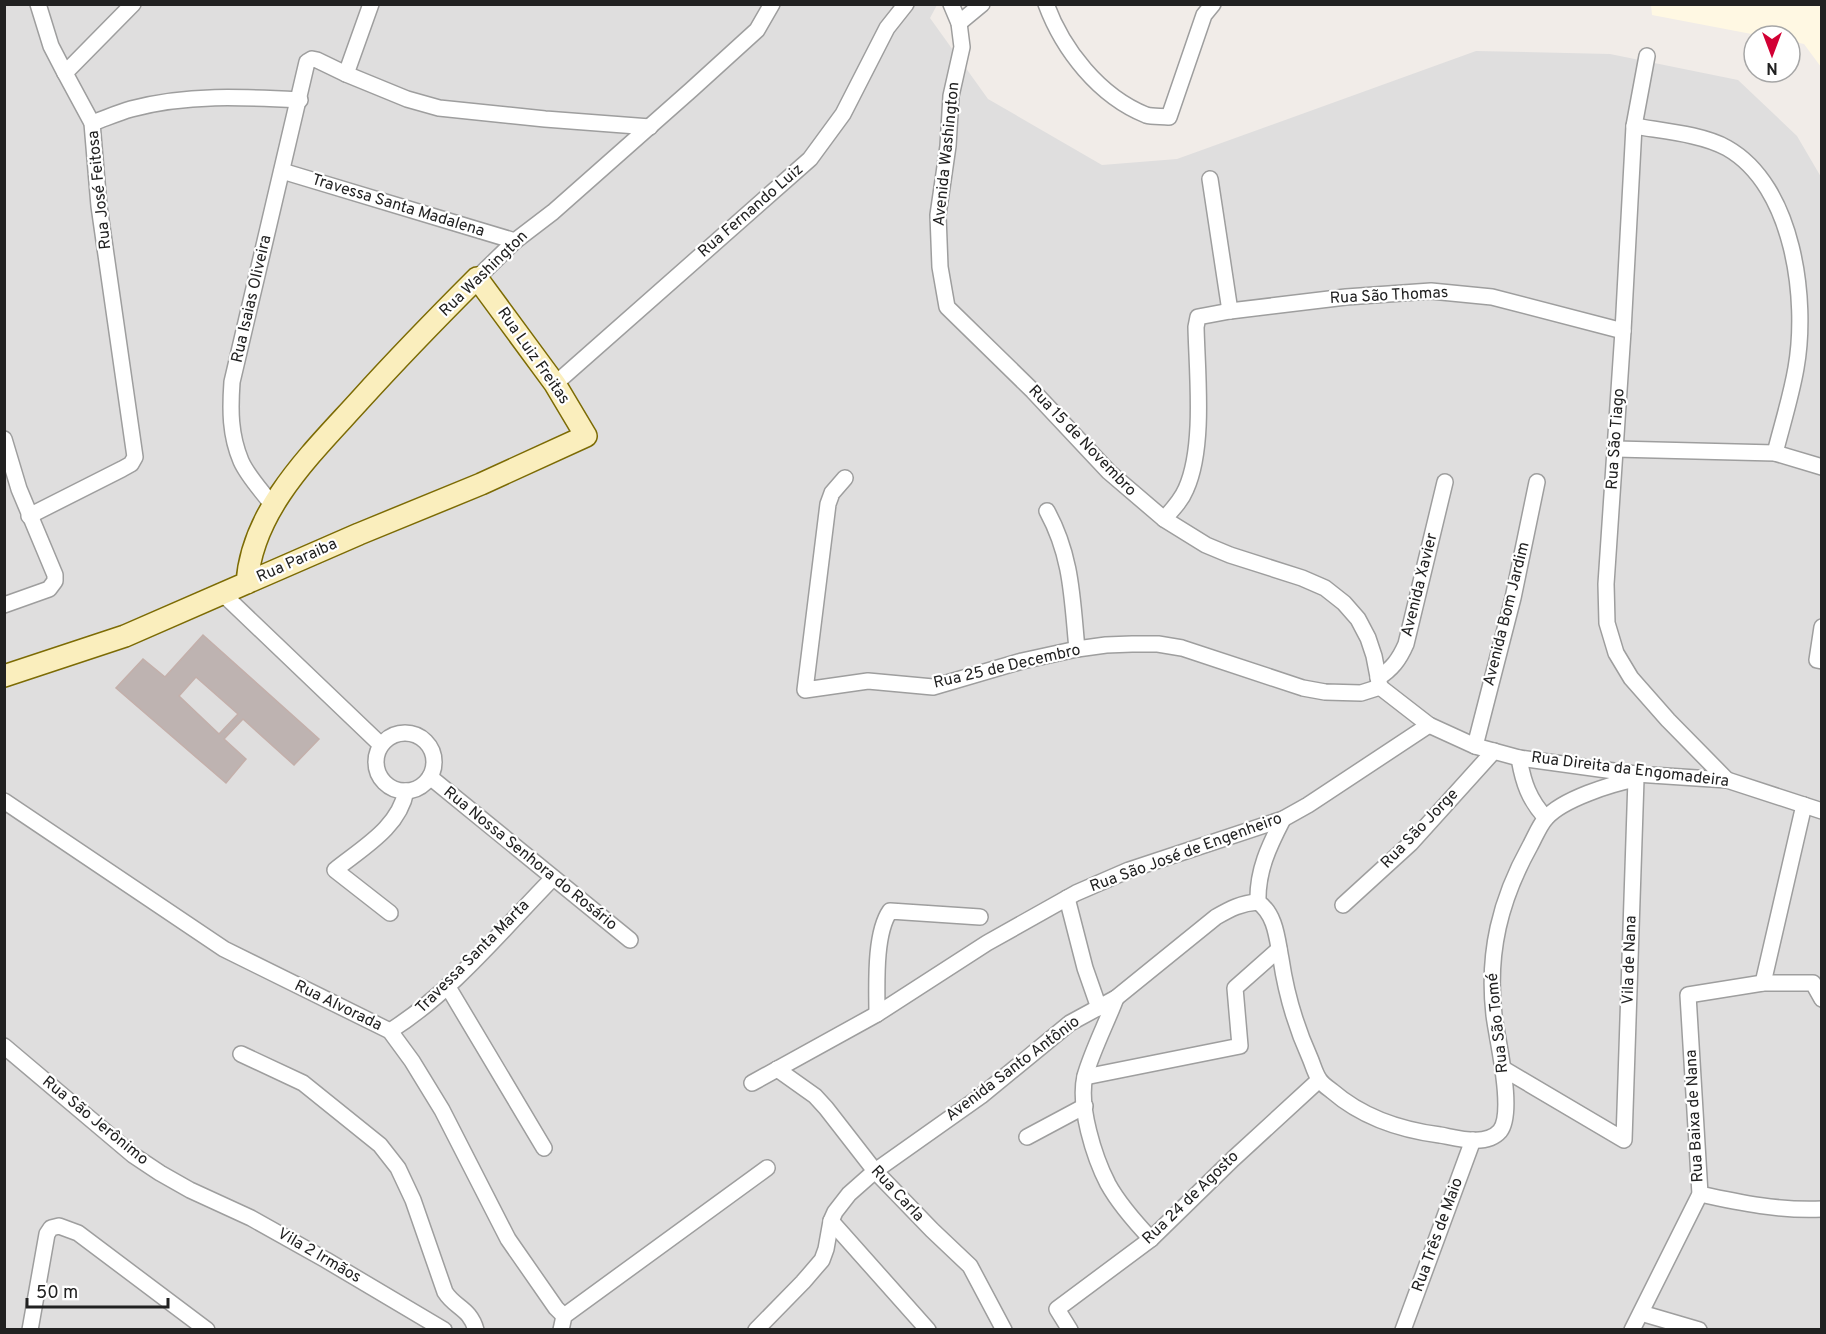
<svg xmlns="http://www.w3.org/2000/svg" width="1826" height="1334" viewBox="0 0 1826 1334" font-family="Overpass,sans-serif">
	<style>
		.residential { fill: #dfdede }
		.education { fill: #fff8e3 }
		.building { fill: #beb3b1; stroke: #c3afaa; stroke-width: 1.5; fill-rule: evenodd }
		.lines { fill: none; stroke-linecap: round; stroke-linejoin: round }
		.street-casing { stroke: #9e9e9e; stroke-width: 18 }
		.secondary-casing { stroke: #7c6b04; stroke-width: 24 }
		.street { stroke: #fff; stroke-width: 15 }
		.secondary { stroke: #faeebd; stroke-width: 21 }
		.labels { text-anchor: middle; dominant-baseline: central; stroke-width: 4.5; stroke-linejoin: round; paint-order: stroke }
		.street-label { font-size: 16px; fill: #212121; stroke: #fff }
	</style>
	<rect width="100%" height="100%" fill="#f1ece8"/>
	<path class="residential" d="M 4,5 L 937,5 L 930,18 L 988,99 L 1102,165 L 1177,159 L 1476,51 L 1610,54 L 1738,80 L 1797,136 L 1821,177 L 1821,1329 L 5,1329 Z"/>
	<path class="education" d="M 1651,5 L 1821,5 L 1821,67 L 1804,44 L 1790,41 L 1790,36 L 1762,36 L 1652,15 Z"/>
	<path class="building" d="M 203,635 L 319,739 L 294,765 L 243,719 L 224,739 L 246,759 L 226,783 L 116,688 L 143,659 L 165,677 ZM 196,677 L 238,714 L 219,734 L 179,696 Z"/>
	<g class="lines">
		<defs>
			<g id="street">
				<path d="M 38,4 L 51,46 L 65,73"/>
				<path d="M 951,4 L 959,23 L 962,47 L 951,96 L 948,146 L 938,215 L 940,267 L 947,307 L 1033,391 L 1109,472 L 1164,519 L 1206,545 L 1230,555 L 1302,578 L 1325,588 L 1344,603 L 1358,619 L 1368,638 L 1374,656 L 1380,687"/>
				<path d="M 1046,4 C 1063,50 1099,96 1146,115 C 1153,117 1162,116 1169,117 L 1204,15 L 1213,4"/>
				<path d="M 959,23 L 982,4"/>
				<path d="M 1647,56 L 1634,126 L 1623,331 L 1606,584 L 1607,623 L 1616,653 L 1631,678 L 1668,720 L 1727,780"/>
				<path d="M 346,74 L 371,4"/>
				<path d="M 92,123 C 104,119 117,113 131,109 C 187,94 243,97 300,100"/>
				<path d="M 1634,126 C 1662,131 1702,134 1727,148 C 1794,186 1808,300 1796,368 C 1791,397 1782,425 1775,453"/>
				<path d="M 282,171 L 515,241"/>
				<path d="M 1210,179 L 1230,311"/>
				<path d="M 477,278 L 515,241 L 553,212 L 691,90 L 757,30 L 772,4"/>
				<path d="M 555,384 L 810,159 L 843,114 L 887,28 L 906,4"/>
				<path d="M 4,439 L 19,489 L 55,575 L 55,581 L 49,589 L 4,605"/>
				<path d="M 1616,449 L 1775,453 L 1822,467"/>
				<path d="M 845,478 L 832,493 L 828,504 L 805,690 L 868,681 L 933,687 L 1022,661 L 1077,649 L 1106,645 L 1132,644 L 1158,644 L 1182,648 L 1303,688 L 1325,692 L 1361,693 L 1380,687"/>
				<path d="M 273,506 C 263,492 248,477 241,461 C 230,435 230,410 232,382 L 307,62 L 312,59 L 317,60 L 346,74 L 407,99 L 439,108 L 545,119 L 650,127"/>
				<path d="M 1047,511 C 1072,557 1072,598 1077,649"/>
				<path d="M 29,516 L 122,469 L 131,464 L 135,457 L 99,206 L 92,123 L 65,73 L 133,4"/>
				<path d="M 1164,519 C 1173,509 1181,501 1186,489 C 1205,447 1197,373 1196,327 L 1198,317 L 1230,311 L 1346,297 L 1431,291 L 1492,297 L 1623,331"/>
				<path d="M 223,594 L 381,745"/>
				<path d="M 1822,627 L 1817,660 L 1822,661"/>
				<path d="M 1378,678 C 1392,669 1399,660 1406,644 L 1445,482"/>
				<path d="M 1380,687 L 1429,725 L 1475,746 L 1519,758 L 1636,774 L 1727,780 L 1822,811"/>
				<circle cx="405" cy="762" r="29"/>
				<path d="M 1475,746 L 1513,598 L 1537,482"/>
				<path d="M 1519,758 C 1523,782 1529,800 1546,818"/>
				<path d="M 430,777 L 630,940"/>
				<path d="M 4,801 L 224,949 L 390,1031 L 412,1061 L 442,1110 L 508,1239 L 556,1308 L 564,1316"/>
				<path d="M 1067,898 L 1085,968 L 1099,1008"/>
				<path d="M 1258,902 C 1276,915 1277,939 1281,959 C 1286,993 1296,1027 1310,1058 C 1313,1065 1315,1073 1319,1079 C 1322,1084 1328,1088 1332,1091 C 1362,1117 1401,1130 1440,1135 C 1457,1138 1486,1147 1500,1131 C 1515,1112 1497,1040 1494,1015 C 1487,953 1500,900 1530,846 C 1535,837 1539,826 1546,818 C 1563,799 1611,784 1636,779 L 1636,774"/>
				<path d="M 1258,902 C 1257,871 1269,846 1283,819"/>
				<path d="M 1343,905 L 1411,843 L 1494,751"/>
				<path d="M 390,913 L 335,870 C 362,848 399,828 406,791"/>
				<path d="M 1763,983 L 1804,805"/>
				<path d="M 448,987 L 544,1148"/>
				<path d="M 1116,998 C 1107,1022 1092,1051 1085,1076 C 1078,1106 1094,1157 1108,1184 C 1119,1204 1135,1222 1151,1239"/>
				<path d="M 877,1014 C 877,987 874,934 890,911 L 980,917"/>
				<path d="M 390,1031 C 453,991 501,931 553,878"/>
				<path d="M 4,1046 L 133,1155 L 160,1173 L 190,1190 L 251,1218 L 326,1260 L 444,1330"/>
				<path d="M 241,1054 L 303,1083 L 380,1145 L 398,1168 L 413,1200 L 445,1292 C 455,1308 470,1308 476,1330"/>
				<path d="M 1502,1068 L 1624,1140 L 1636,779"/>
				<path d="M 777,1069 L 815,1096 L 826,1108 L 875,1171 L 932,1230 L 970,1266 L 1004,1330"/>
				<path d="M 1085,1077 L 1240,1046 L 1235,988 L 1279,949"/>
				<path d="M 752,1083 L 877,1014 L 987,943 L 1076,893 L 1129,870 L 1283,819 L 1308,805 L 1429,725"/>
				<path d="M 1027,1137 L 1085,1106"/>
				<path d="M 1700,1194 C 1741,1203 1780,1211 1822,1209"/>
				<path d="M 831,1221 L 928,1330"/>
				<path d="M 1641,1313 L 1699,1330"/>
				<path d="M 30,1330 L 47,1234 L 51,1228 L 59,1226 L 78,1233 L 207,1330"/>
				<path d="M 561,1330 L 564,1316 L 767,1168"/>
				<path d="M 756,1330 L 803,1282 L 822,1260 L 826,1249 L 831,1221 L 835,1212 L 849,1194 L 875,1171 L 981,1096 L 1070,1023 L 1116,998 L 1216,917 C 1230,909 1241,903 1258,902"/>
				<path d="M 1070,1330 L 1057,1309 L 1151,1239 L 1233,1159 L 1319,1080"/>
				<path d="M 1403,1330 L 1473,1140"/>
				<path d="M 1632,1330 L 1700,1194 L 1688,995 L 1763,983 L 1813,983 L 1822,999"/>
			</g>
			<path id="secondary" d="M 4,676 L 125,636 L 359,534 L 481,484 L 586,436 L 555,384 L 477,278 C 437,318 398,358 360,400 C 313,452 252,509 247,583"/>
		</defs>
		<use href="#street" class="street-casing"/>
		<use href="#secondary" class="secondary-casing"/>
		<use href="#street" class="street"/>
		<use href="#secondary" class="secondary"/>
	</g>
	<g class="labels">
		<g class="street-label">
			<text transform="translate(947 154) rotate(-84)">Avenida Washington</text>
			<text transform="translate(100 190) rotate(-96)">Rua José Feitosa</text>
			<text transform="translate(398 206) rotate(17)">Travessa Santa Madalena</text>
			<text transform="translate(751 211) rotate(-41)">Rua Fernando Luiz</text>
			<text transform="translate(484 274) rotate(-44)">Rua Washington</text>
			<text transform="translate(1389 296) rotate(-3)">Rua São Thomas</text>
			<text transform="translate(252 299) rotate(-77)">Rua Isaias Oliveira</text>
			<text transform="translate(533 356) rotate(55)">Rua Luiz Freitas</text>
			<text transform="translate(1616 439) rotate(-86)">Rua São Tiago</text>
			<text transform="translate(1082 441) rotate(46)">Rua 15 de Novembro</text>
			<text transform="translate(297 561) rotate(-24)">Rua Paraiba</text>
			<text transform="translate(1420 585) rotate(-76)">Avenida Xavier</text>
			<text transform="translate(1507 614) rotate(-76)">Avenida Bom Jardim</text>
			<text transform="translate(1007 667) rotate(-13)">Rua 25 de Decembro</text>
			<text transform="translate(1630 770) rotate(7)">Rua Direita da Engomadeira</text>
			<text transform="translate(1420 829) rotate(-46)">Rua São Jorge</text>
			<text transform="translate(1186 853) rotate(-20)">Rua São José de Engenheiro</text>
			<text transform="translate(530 859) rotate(39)">Rua Nossa Senhora do Rosário</text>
			<text transform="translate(473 957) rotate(-45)">Travessa Santa Marta</text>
			<text transform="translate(1630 960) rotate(-88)">Vila de Nana</text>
			<text transform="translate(338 1006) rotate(26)">Rua Alvorada</text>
			<text transform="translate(1498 1023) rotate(-96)">Rua São Tomé</text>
			<text transform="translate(1013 1069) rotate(-37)">Avenida Santo Antônio</text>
			<text transform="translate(1695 1116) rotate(-93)">Rua Baixa de Nana</text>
			<text transform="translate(95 1121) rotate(39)">Rua São Jerônimo</text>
			<text transform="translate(897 1194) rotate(47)">Rua Carla</text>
			<text transform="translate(1191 1198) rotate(-44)">Rua 24 de Agosto</text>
			<text transform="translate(1438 1235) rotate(-70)">Rua Três de Maio</text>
			<text transform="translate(319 1256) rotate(30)">Vila 2 Irmãos</text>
		</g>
	</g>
	<rect width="1826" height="1334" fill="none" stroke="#212121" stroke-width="12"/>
	<g transform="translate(1772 54) rotate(180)"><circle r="28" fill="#ffffff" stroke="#a6a6a6" stroke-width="1.5"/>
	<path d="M0-4.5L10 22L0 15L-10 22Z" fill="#d20034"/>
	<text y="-9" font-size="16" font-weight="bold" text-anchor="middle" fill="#212121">N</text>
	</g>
	<path d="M27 1298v9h141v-9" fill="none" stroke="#212121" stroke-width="3"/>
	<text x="36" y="1298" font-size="18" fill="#212121" stroke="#ffffff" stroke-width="4.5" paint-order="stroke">50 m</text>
</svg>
